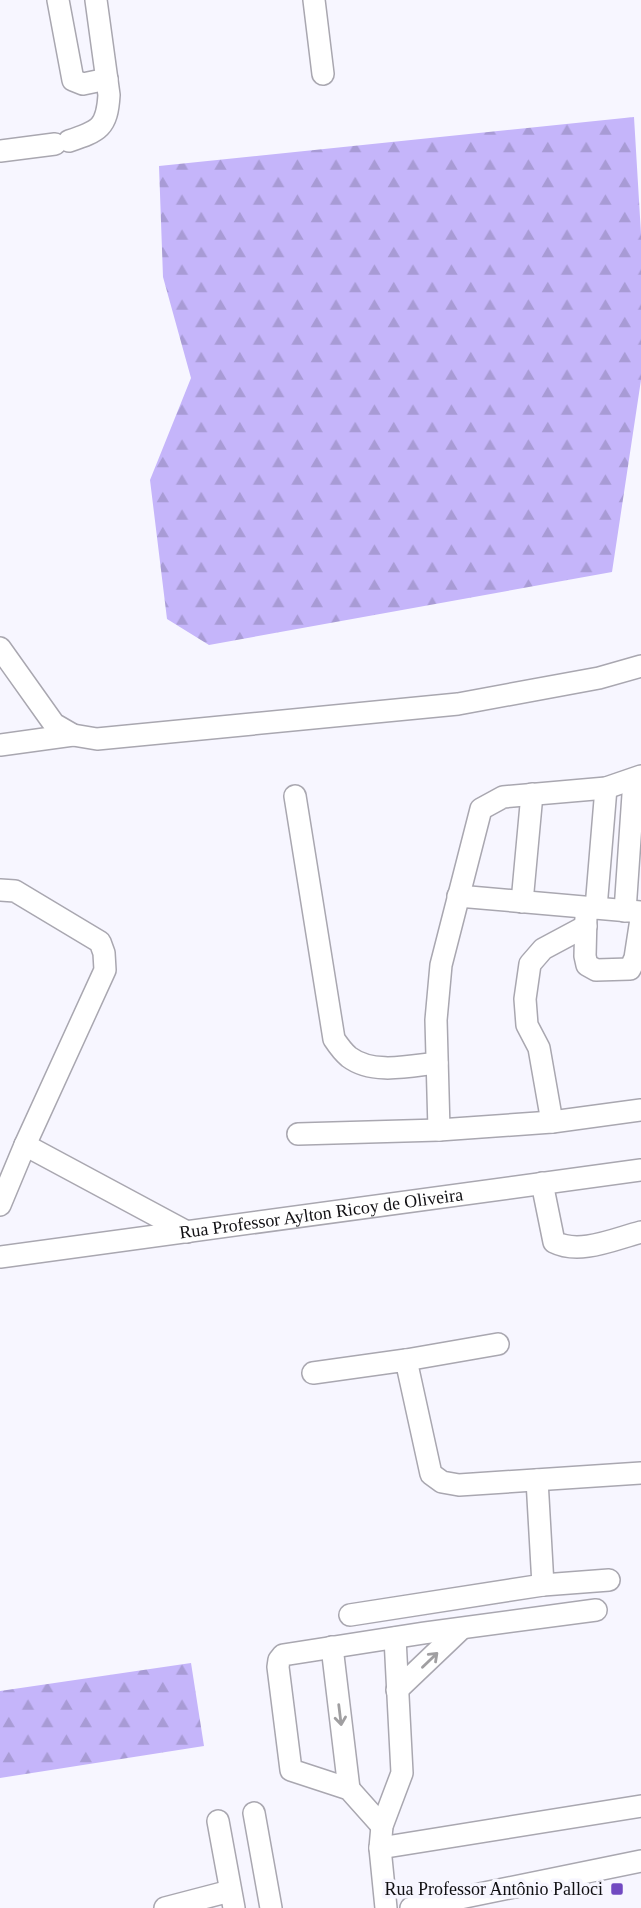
<svg xmlns="http://www.w3.org/2000/svg" width="641" height="1908" viewBox="0 0 641 1908" font-family="Georgia,serif">
	<style>
		.forest { fill: url(#forest-firs) }
		.lines { fill: none; stroke-linecap: round; stroke-linejoin: round }
		.minor-casing { stroke: #a9a7b0; stroke-width: 24 }
		.minor { stroke: #fff; stroke-width: 21 }
		.oneway { stroke: #a09fa1 }
		.poi-dot { fill: #7149c1; stroke: #f7f6ff; stroke-width: 2.5 }
		.labels { text-anchor: middle; dominant-baseline: central; stroke-width: 7; stroke-linejoin: round; paint-order: stroke }
		.street-label { font-size: 18px; fill: #111013; stroke: #f7f6ff }
		.poi-label { font-size: 18px; fill: #111013; stroke: #f7f6ff; text-anchor: end }
	</style>
	<defs>
		<pattern id="forest-firs" width="22" height="20" patternUnits="userSpaceOnUse" patternTransform="scale(1.75)"><rect width="22" height="20" fill="#c5b5fa"/><path d="M5 1l3.5 6h-7zM16 11l3.5 6h-7z" fill="#a89bd5"/></pattern>
	</defs>
	<rect width="100%" height="100%" fill="#f7f6ff"/>
	<g class="forest">
		<path d="M 634,117 L 641,234 L 641,380 L 612,572 L 209,645 L 167,619 L 150,480 L 191,378 L 163,277 L 159,166 Z"/>
		<path d="M 191,1663 L 204,1746 L 0,1778 L 0,1691 Z"/>
	</g>
	<g class="lines">
		<defs>
			<g id="minor">
				<path d="M 58,0 L 73,80 L 83,84 L 107,79"/>
				<path d="M 314,0 L 323,74"/>
				<path d="M 69,141 C 99,131 107,128 109,95 L 96,0"/>
				<path d="M 0,151 L 55,144"/>
				<path d="M 0,648 L 54,724 L 73,735 L 97,739 L 458,704 L 599,678 L 641,666"/>
				<path d="M 0,745 L 73,735"/>
				<path d="M 641,776 L 606,788 L 503,797 L 481,809 L 441,965 L 436,1020 L 439,1130 L 552,1122 L 641,1110"/>
				<path d="M 295,796 L 334,1039 C 338,1045 343,1052 349,1057 C 373,1075 410,1066 437,1063"/>
				<path d="M 0,890 L 15,891 L 100,942 L 104,953 L 105,970 L 25,1145 L 0,1205"/>
				<path d="M 458,896 L 641,912"/>
				<path d="M 522,902 L 532,794"/>
				<path d="M 596,908 L 606,788"/>
				<path d="M 625,911 L 634,780"/>
				<path d="M 586,916 L 585,956 L 587,965 L 596,970 L 630,969 L 635,958 L 641,919"/>
				<path d="M 552,1122 L 539,1048 L 527,1025 L 525,999 L 530,964 L 543,949 L 586,926"/>
				<path d="M 298,1134 L 439,1130"/>
				<path d="M 25,1145 L 187,1232"/>
				<path d="M 542,1183 L 554,1242 C 580,1255 614,1239 641,1232"/>
				<path id="s1" d="M 0,1257 L 641,1170"/>
				<path d="M 406,1360 L 498,1344"/>
				<path d="M 313,1373 L 406,1360 L 431,1474 L 442,1482 L 459,1485 L 641,1473"/>
				<path d="M 543,1585 L 609,1580"/>
				<path d="M 350,1615 L 543,1585 L 537,1480"/>
				<path d="M 332,1647 L 349,1789"/>
				<path d="M 397,1690 L 461,1629"/>
				<path d="M 254,1813 L 271,1908"/>
				<path d="M 218,1821 L 234,1908"/>
				<path d="M 382,1826 L 349,1789 L 291,1770 L 278,1667 L 279,1660 L 283,1655 L 424,1633 L 596,1610"/>
				<path d="M 380,1848 L 641,1806"/>
				<path d="M 165,1908 L 230,1891"/>
				<path d="M 386,1908 L 380,1848 L 382,1826 L 402,1773 L 395,1638"/>
				<path d="M 411,1908 L 641,1861"/>
			</g>
		</defs>
		<use href="#minor" class="minor-casing"/>
		<use href="#minor" class="minor"/>
	</g>
	<defs><path id="oneway-shaft" d="M-6 0H5M1.5-3L5.5 0L1.5 3" fill="none" stroke-width="1.6" stroke-linecap="round" stroke-linejoin="round" transform="scale(1.75)"/></defs>
	<g class="oneway">
		<use href="#oneway-shaft" transform="translate(430 1660) rotate(-44)"/>
		<use href="#oneway-shaft" transform="translate(340 1715) rotate(83)"/>
	</g>
	<rect class="poi-dot" x="610" y="1882" width="14" height="14" rx="3.5"/>
	<g class="labels">
		<g class="street-label">
			<text stroke="none"><textPath href="#s1" startOffset="324">Rua Professor Aylton Ricoy de Oliveira</textPath></text>
		</g>
		<g class="poi-label">
			<text x="603" y="1889">Rua Professor Antônio Palloci</text>
		</g>
	</g>
</svg>
